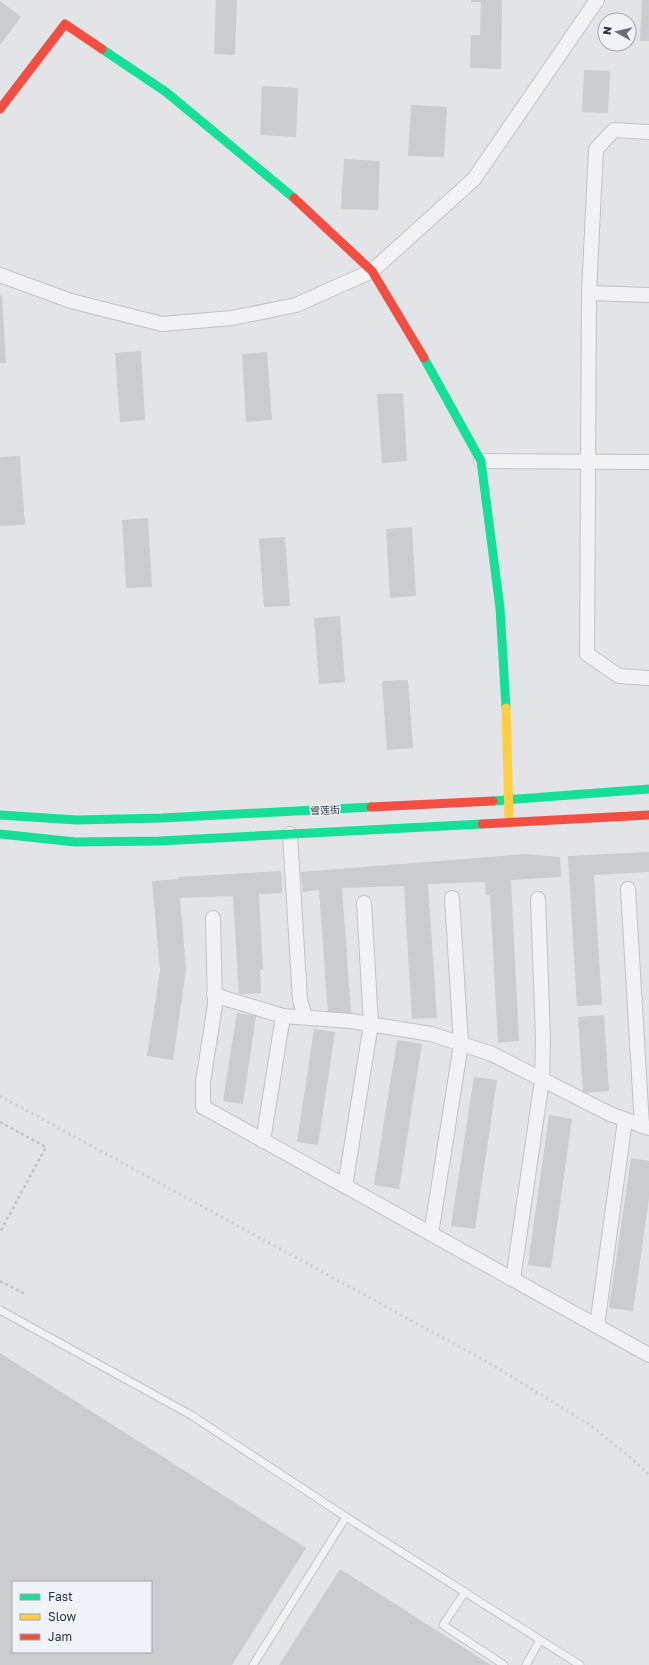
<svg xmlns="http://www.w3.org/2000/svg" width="649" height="1665" viewBox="0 0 649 1665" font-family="'Golos Text','Noto Sans SC',sans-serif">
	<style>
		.building { fill: #caccd0; fill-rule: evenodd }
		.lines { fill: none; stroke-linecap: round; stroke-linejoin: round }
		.lane-casing { stroke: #c0c2c5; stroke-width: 9 }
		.street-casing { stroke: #c0c2c5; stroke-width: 16 }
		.path { stroke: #c1c3c8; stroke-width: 2.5; stroke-dasharray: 3 3; stroke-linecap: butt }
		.lane { stroke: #f2f2f4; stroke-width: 7 }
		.street { stroke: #f2f2f4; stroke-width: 14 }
		.fast { stroke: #16e098; stroke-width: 9 }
		.slow { stroke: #ffcf43; stroke-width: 9 }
		.jam { stroke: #f24e42; stroke-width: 9 }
		.rail { stroke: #cbcccf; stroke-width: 3; stroke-dasharray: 2 4; stroke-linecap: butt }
		.labels { text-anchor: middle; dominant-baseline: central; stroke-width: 3; stroke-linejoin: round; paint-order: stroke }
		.street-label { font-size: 10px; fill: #283242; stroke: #eff3f7 }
	</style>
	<rect width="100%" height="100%" fill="#e2e4e7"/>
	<g class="building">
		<path d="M 216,0 L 237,0 L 235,55 L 214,54 Z"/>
		<path d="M 471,0 L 502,0 L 501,69 L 470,68 L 471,35 L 480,35 L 481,2 L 471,2 Z"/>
		<path d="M 642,0 L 649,0 L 649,41 L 640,41 Z"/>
		<path d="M 0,1 L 21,17 L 0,45 Z"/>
		<path d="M 584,70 L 610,71 L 608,113 L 582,112 Z"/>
		<path d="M 262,86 L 298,88 L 296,137 L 260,135 Z"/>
		<path d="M 411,105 L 447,107 L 444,157 L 408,156 Z"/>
		<path d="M 344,159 L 380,161 L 378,210 L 341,209 Z"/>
		<path d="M 0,295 L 2,295 L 6,363 L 0,363 Z"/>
		<path d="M 141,351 L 145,420 L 120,422 L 115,353 Z"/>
		<path d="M 267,352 L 272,420 L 246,422 L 242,354 Z"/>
		<path d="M 403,393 L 407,461 L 382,463 L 377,394 Z"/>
		<path d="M 20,456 L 25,525 L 0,526 L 0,457 Z"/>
		<path d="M 148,518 L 152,587 L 126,588 L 122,520 Z"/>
		<path d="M 412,527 L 416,596 L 390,598 L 386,529 Z"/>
		<path d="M 285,537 L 290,606 L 264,607 L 259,539 Z"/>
		<path d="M 340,616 L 345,682 L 319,684 L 314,618 Z"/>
		<path d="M 408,680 L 413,748 L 387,750 L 382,681 Z"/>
		<path d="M 649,852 L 649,872 L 594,875 L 602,1005 L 577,1006 L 568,856 Z"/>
		<path d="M 525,854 L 560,857 L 561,877 L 511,880 L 519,1041 L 498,1043 L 490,895 L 486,895 L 485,882 L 428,884 L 437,1018 L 412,1019 L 404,886 L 342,888 L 351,1013 L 328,1014 L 319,890 L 303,892 L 301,872 Z"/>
		<path d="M 281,871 L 282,893 L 259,894 L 263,969 L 260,970 L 261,993 L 239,994 L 233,896 L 180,898 L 186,969 L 173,1060 L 147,1056 L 160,971 L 152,881 L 179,879 L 178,877 Z"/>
		<path d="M 237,1013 L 256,1016 L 243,1104 L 223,1101 Z"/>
		<path d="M 604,1015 L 609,1091 L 583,1093 L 578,1017 Z"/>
		<path d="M 314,1029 L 335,1032 L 318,1145 L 297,1142 Z"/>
		<path d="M 397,1040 L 422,1044 L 399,1189 L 374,1185 Z"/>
		<path d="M 474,1077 L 497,1080 L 475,1229 L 451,1226 Z"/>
		<path d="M 549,1115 L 572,1119 L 551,1268 L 528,1265 Z"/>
		<path d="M 631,1158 L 649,1161 L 649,1198 L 633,1311 L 609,1308 Z"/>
		<path d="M 0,1353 L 306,1548 L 232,1665 L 0,1665 ZM 13,1582 L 151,1582 L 151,1652 L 13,1652 Z"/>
		<path d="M 340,1569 L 491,1665 L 279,1665 Z"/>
	</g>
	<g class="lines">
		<defs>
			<g id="lane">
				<path d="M 0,1310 L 191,1415 L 346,1517 L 580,1665"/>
				<path d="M 465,1592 L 443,1625 L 504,1665"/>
				<path d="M 253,1665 L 346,1517"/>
				<path d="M 526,1665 L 540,1640"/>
			</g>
			<g id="street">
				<path d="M 649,132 L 614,130 L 596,149 L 589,293 L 587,654 L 619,676 L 649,678"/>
				<path d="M 0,275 L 71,301 L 162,324 L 232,318 L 296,305 L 372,271 L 474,179 L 597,0"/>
				<path d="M 589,293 L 649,295"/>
				<path d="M 481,461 L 649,462"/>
				<path d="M 290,834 L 300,1000 L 305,1017"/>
				<path d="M 628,889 L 642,1126"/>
				<path d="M 213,918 L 215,1005 L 203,1082 L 203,1107 L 649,1355"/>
				<path d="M 214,995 L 283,1016 L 351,1021 L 431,1034 L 492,1054 L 610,1114 L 649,1128"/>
				<path d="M 263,1141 L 283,1016"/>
				<path d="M 345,1186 L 371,1024 L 364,903"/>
				<path d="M 431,1234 L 461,1044 L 452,898"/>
				<path d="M 513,1279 L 542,1080 L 543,1038 L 538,899"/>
				<path d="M 597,1326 L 625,1120"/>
			</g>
		</defs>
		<use href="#lane" class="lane-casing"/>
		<use href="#street" class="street-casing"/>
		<g class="path">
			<path d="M 0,1122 L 46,1147 L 0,1232"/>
			<path d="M 0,1281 L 25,1294"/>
		</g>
		<use href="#lane" class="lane"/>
		<use href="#street" class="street"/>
		<g class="fast">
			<path d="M 102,49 L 166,92 L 294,198"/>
			<path d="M 424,358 L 481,461 L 500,608 L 506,708"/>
			<path d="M 493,801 L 649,789"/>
			<path d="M 0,815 L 77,820 L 162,818 L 371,807"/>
			<path d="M 0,834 L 75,842 L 159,841 L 482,824"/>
		</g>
		<path class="slow" d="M 506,708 L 509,816"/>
		<g class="jam">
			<path d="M 0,109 L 65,24 L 102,49"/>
			<path d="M 294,198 L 372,271 L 424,358"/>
			<path d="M 371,807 L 493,801"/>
			<path d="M 482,824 L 649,815"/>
		</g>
		<path class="rail" d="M 0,1096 L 491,1364 L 590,1425 L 630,1457 L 649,1475"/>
	</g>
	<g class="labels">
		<g class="street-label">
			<text transform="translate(325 810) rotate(-3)">雪莲街</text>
		</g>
	</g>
	<rect x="12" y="1581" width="140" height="72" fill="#eff3f7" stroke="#9fa6af"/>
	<rect x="20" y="1594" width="20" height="6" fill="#16e098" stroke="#9fa6af"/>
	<text x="48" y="1601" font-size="12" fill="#283242">Fast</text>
	<rect x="20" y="1614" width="20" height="6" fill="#ffcf43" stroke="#9fa6af"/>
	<text x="48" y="1621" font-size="12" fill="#283242">Slow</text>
	<rect x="20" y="1634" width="20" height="6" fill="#f24e42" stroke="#9fa6af"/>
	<text x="48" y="1641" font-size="12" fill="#283242">Jam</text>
	<g transform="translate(617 32) rotate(278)"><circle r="19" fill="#eff3f7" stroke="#9fa6af"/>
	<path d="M0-3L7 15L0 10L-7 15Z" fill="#69707c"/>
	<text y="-6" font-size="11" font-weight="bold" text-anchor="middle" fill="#283242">N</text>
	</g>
</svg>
